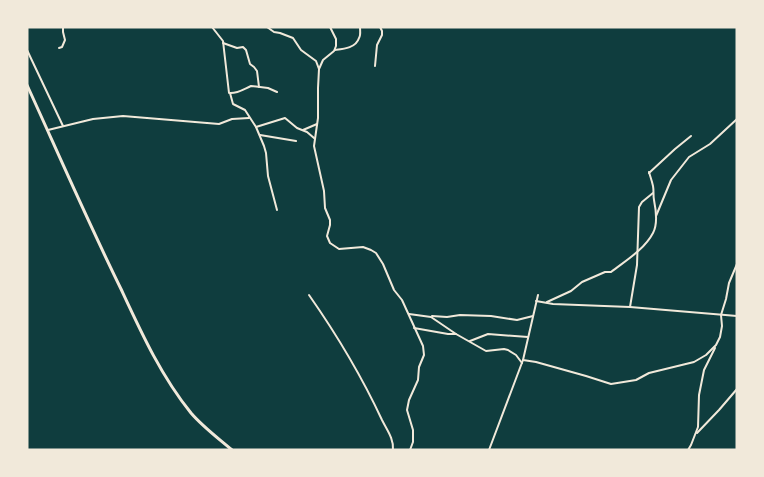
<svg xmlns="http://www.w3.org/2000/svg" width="764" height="477" viewBox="0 0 764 477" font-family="'Varela Round',sans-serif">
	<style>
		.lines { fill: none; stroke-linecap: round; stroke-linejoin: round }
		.minor { stroke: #f1e9da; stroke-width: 2 }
		.trunk { stroke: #f1e9da; stroke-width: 3 }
	</style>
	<rect width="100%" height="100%" fill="#0f3d3e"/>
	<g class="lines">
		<g class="minor">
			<path d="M 212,27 L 223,41 L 229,93 C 237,94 244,89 251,86 L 268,88 L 277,92"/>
			<path d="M 267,27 L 274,32 L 280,33 L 293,38 L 301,50 L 316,61 L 319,69"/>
			<path d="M 330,27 L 336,39 L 336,46 L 334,51 L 323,60 L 319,69 L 318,88 L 318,118 L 314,146 L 324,191 L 325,208 L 330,220 L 330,225 L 327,236 L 330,243 L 339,249 L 363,247 L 371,250 L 376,253 L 383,264 L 394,290 L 402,300 L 423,346 L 424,355 L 419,367 L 418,380 L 409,400 L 407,410 L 413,430 L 413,442 L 410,450"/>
			<path d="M 223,43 L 237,48 L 243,47 L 246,50 L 250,64 L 254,67 L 257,71 L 259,87"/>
			<path d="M 59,48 L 62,47 L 65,40 L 63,32 L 63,27"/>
			<path d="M 27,50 L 63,126"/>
			<path d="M 335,50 C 343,49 356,48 359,38 C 361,35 360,31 360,27"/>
			<path d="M 375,66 L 377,45 L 382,35 L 382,31 L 380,27"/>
			<path d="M 230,93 L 233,104 L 245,110 L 256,127 L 264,146 L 266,153 L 268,176 L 277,210"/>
			<path d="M 256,127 L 285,118 L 297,128 L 307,132 L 314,138"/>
			<path d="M 48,130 L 93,119 L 123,116 L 219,124 L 232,119 L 249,118"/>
			<path d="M 303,130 L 317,124"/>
			<path d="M 260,135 L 296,141"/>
			<path d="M 649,173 L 675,149 L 691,136"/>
			<path d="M 656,216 L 671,180 L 689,157 L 710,144 L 737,119"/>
			<path d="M 309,295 C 337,335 362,377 382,420 C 387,430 394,439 393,450"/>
			<path d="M 536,301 L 553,304 L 630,307 L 737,316"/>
			<path d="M 547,302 L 571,291 L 582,282 L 605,272 L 611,272 C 625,261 644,250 653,233 C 658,224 656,210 654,200 C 653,195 654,191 653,186 C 652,181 650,176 649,172"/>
			<path d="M 630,307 L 637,265 L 639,207 L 642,202 L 653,193"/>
			<path d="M 409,314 L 431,317 L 456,334 L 486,351 L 504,349 L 508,350 L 516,355 L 522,363"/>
			<path d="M 432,316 L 447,317 L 460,315 L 491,316 L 517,320 L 533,316"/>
			<path d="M 414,328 L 448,334 L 456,334"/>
			<path d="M 470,341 L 488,334 L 528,337"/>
			<path d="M 523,360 L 536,362 L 586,376 L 611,384 L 636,380 L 649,373 L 694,362 L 706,355 L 716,345 L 720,337 L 722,326 L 721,315 L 726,299 L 729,283 L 737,264"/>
			<path d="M 697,433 L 719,410 L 737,389"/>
			<path d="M 489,450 L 523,360 L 538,295"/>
			<path d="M 688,450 L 691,445 L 698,427 L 699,395 L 704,370 L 715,348"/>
		</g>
		<path class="trunk" d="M 27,85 C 58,153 88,222 121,289 C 141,332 161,376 191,413 C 203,427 218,438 232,450"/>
	</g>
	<rect width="764" height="477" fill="none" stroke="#f1e9da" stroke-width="57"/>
</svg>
